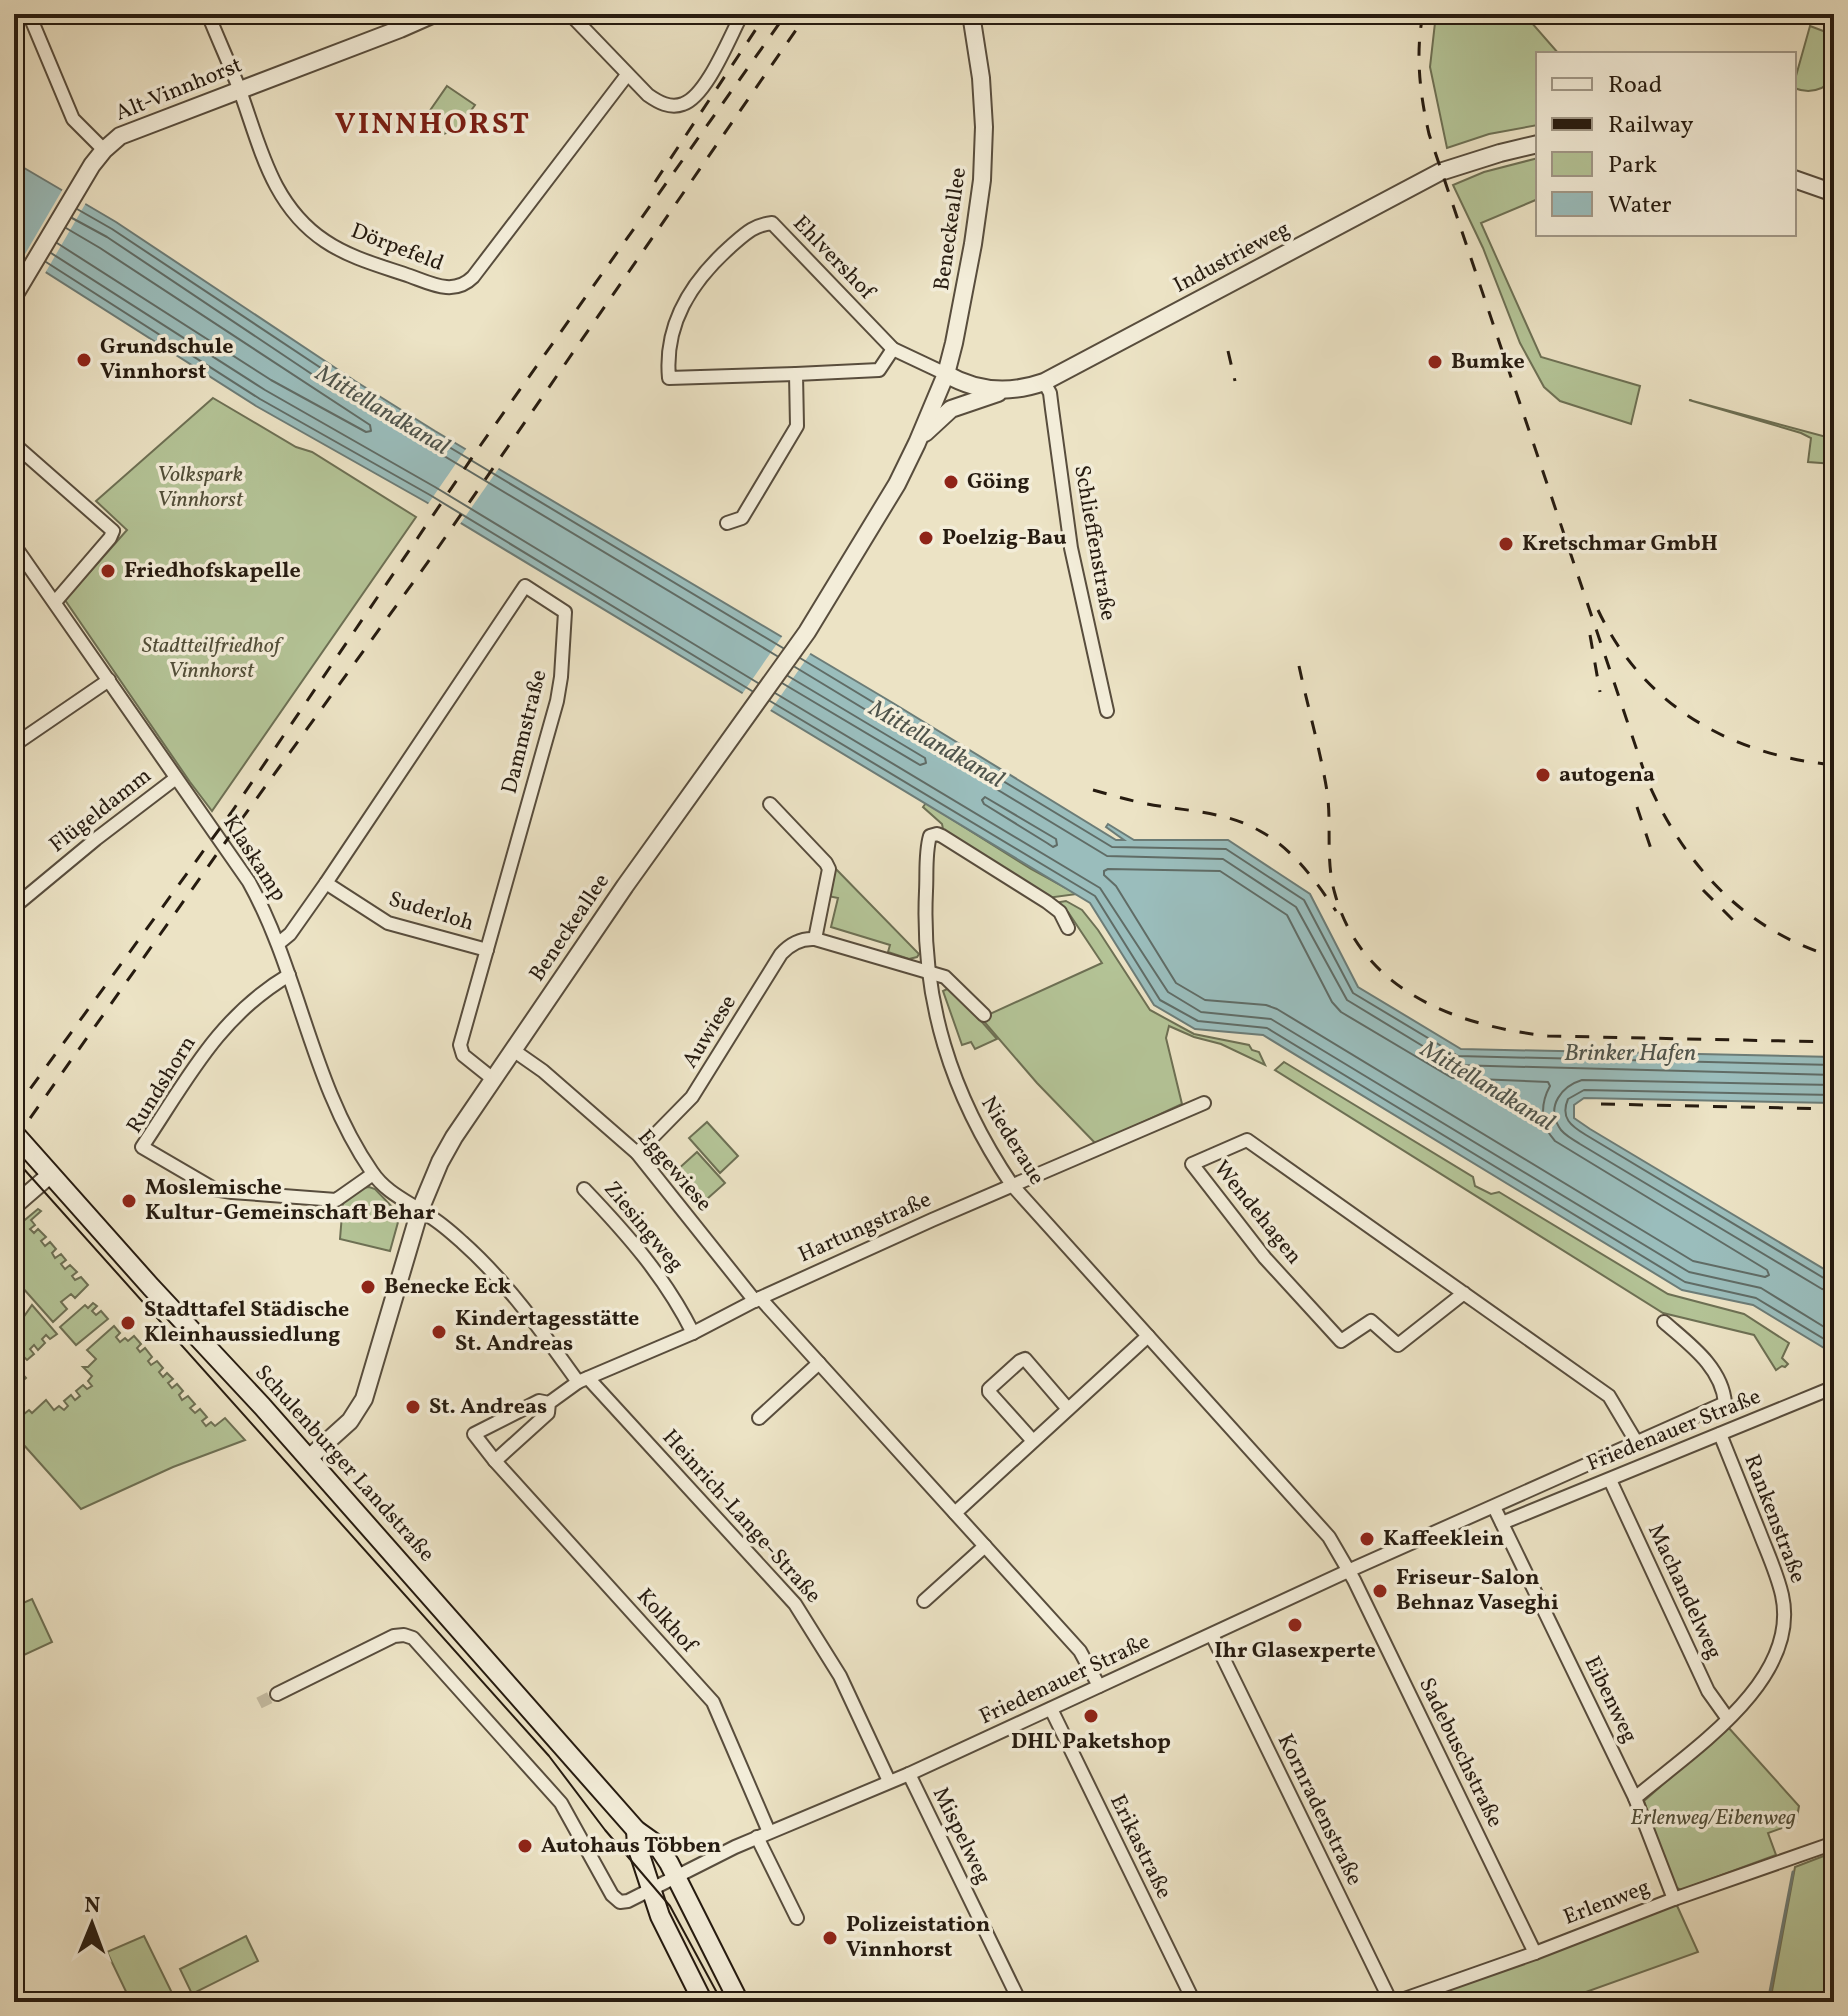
<svg xmlns="http://www.w3.org/2000/svg" width="1848" height="2016" viewBox="0 0 1848 2016" font-family="Vollkorn,serif">
	<style>
		.green { fill: #b4c497; stroke: #6d7054; stroke-width: 2 }
		.water { fill: #9abdbc; stroke: #6c7c77; stroke-width: 2 }
		.pier { fill: #ece3c5 }
		.lines { fill: none; stroke-linecap: round; stroke-linejoin: round }
		.shore { stroke: #606c66; stroke-width: 2 }
		.stream { stroke: #6c7c77; stroke-width: 3 }
		.minor-tunnel { stroke: #c4bba1; stroke-width: 12; stroke-dasharray: 12 6; stroke-linecap: butt }
		.minor-casing { stroke: #584d3d; stroke-width: 16 }
		.tertiary-casing { stroke: #584d3d; stroke-width: 20 }
		.secondary-casing { stroke: #261b10; stroke-width: 22 }
		.minor { stroke: #f3edd9; stroke-width: 12 }
		.tertiary { stroke: #f3edd9; stroke-width: 16 }
		.secondary { stroke: #f3edd9; stroke-width: 18 }
		.tram { stroke: #261b10; stroke-width: 2 }
		.rail { stroke: #261b10; stroke-width: 3; stroke-dasharray: 14 14; stroke-linecap: butt }
		.poi-dot { fill: #8f2418; stroke: #f3edd9; stroke-width: 3 }
		.labels { text-anchor: middle; dominant-baseline: central; stroke-width: 7; stroke-linejoin: round; paint-order: stroke }
		.street-label { font-size: 22px; fill: #261b10; stroke: #f3edd9 }
		.poi-label { font-size: 22px; font-weight: bold; fill: #261b10; stroke: #f3edd9; text-anchor: start }
		.park-label { font-size: 22px; font-style: italic; fill: #514e38; stroke: #f3edd9 }
		.water-label { font-size: 24px; font-style: italic; fill: #4f544c; stroke: #f3edd9 }
		.district-label { font-size: 30px; font-weight: bold; letter-spacing: 2px; fill: #7a1f14; stroke: #f3edd9 }
	</style>
	<rect width="100%" height="100%" fill="#ece3c5"/>
	<filter id="stains"><feTurbulence type="fractalNoise" baseFrequency=".0025" numOctaves="4"/><feColorMatrix values="0 0 0 0 .2 0 0 0 0 .09 0 0 0 0 .02 0 0 0 .5 -.17"/></filter>
	<radialGradient id="worn" r=".72"><stop offset=".6" stop-color="#630" stop-opacity="0"/><stop offset="1" stop-color="#630" stop-opacity=".3"/></radialGradient>
	<g class="green">
		<path d="M 1436,14 L 1524,14 L 1559,54 L 1538,54 L 1538,125 L 1489,134 L 1447,148 L 1430,67 Z"/>
		<path d="M 1810,26 L 1834,35 L 1834,79 C 1823,90 1809,94 1794,88 L 1794,83 Z"/>
		<path d="M 447,86 L 475,105 L 457,130 L 440,135 L 422,122 Z"/>
		<path d="M 1538,158 L 1538,199 L 1481,223 L 1541,357 L 1640,386 L 1631,424 L 1560,401 L 1544,387 L 1520,343 L 1483,248 L 1453,185 L 1484,172 Z"/>
		<path d="M 213,398 L 296,447 L 312,452 L 416,517 L 212,811 L 190,782 L 65,600 L 127,530 L 96,501 Z"/>
		<path d="M 1689,400 L 1834,439 L 1834,464 L 1808,462 L 1811,438 L 1801,433 Z"/>
		<path d="M 926,803 L 1031,869 L 1077,894 L 1047,898 L 944,834 L 942,824 L 923,807 Z"/>
		<path d="M 833,866 L 919,954 L 917,957 L 909,959 L 888,952 L 890,945 L 831,927 L 838,898 L 828,896 Z"/>
		<path d="M 1066,901 L 1082,910 L 1098,930 L 1150,1010 L 1194,1034 L 1249,1045 L 1252,1050 L 1259,1052 L 1265,1065 L 1221,1044 L 1194,1037 L 1169,1026 L 1166,1038 L 1182,1104 L 1096,1144 L 1037,1083 L 981,1018 L 1102,963 L 1068,912 L 1054,903 Z"/>
		<path d="M 951,987 L 997,1039 L 975,1049 L 971,1042 L 962,1045 L 943,991 Z"/>
		<path d="M 1284,1062 L 1473,1177 L 1475,1186 L 1491,1194 L 1499,1192 L 1668,1294 L 1744,1314 L 1789,1343 L 1782,1358 L 1788,1364 L 1785,1367 L 1782,1366 L 1776,1370 L 1754,1335 L 1663,1313 L 1275,1070 Z"/>
		<path d="M 707,1122 L 738,1156 L 720,1173 L 689,1138 Z"/>
		<path d="M 697,1152 L 725,1183 L 699,1206 L 678,1183 L 683,1179 L 676,1171 Z"/>
		<path d="M 369,1187 L 375,1189 L 400,1215 L 390,1251 L 340,1239 L 343,1202 L 363,1188 Z"/>
		<path d="M 38,1209 L 41,1211 L 31,1220 L 35,1225 L 30,1229 L 34,1233 L 38,1229 L 46,1237 L 41,1241 L 45,1246 L 50,1242 L 56,1249 L 52,1253 L 55,1258 L 61,1254 L 66,1260 L 61,1264 L 65,1269 L 70,1265 L 77,1272 L 72,1276 L 75,1280 L 81,1277 L 88,1285 L 75,1298 L 71,1294 L 61,1302 L 67,1309 L 53,1322 L 14,1278 L 14,1268 L 20,1260 L 14,1253 L 14,1229 Z"/>
		<path d="M 93,1303 L 97,1306 L 92,1311 L 96,1315 L 101,1311 L 108,1319 L 76,1345 L 60,1327 L 85,1305 L 88,1308 Z"/>
		<path d="M 32,1305 L 57,1334 L 50,1339 L 46,1335 L 42,1339 L 45,1343 L 38,1350 L 34,1345 L 30,1349 L 34,1354 L 27,1360 L 23,1356 L 18,1360 L 22,1365 L 18,1369 L 26,1378 L 14,1389 L 14,1331 Z"/>
		<path d="M 114,1326 L 120,1333 L 116,1337 L 120,1342 L 125,1338 L 128,1341 L 134,1336 L 141,1344 L 137,1348 L 140,1352 L 145,1348 L 152,1357 L 148,1361 L 151,1365 L 157,1361 L 163,1368 L 159,1372 L 163,1377 L 167,1373 L 173,1379 L 168,1383 L 172,1388 L 177,1384 L 183,1391 L 179,1395 L 182,1400 L 188,1396 L 195,1404 L 190,1408 L 195,1413 L 200,1409 L 207,1417 L 202,1421 L 206,1426 L 211,1422 L 215,1426 L 225,1418 L 245,1440 L 173,1467 L 81,1509 L 14,1434 L 14,1403 L 19,1399 L 24,1405 L 20,1409 L 24,1414 L 29,1410 L 32,1413 L 46,1400 L 54,1410 L 59,1406 L 64,1410 L 68,1406 L 64,1401 L 71,1395 L 75,1400 L 80,1396 L 76,1391 L 83,1385 L 87,1389 L 92,1386 L 88,1381 L 92,1376 L 83,1367 L 88,1367 L 96,1359 L 87,1350 Z"/>
		<path d="M 32,1599 L 52,1642 L 24,1655 L 14,1635 L 14,1607 Z"/>
		<path d="M 1728,1727 L 1799,1806 L 1796,1823 L 1768,1833 L 1776,1855 L 1681,1890 L 1674,1886 L 1644,1801 Z"/>
		<path d="M 1834,1852 L 1834,2002 L 1770,2002 L 1795,1867 Z"/>
		<path d="M 1674,1899 L 1698,1952 L 1558,2002 L 1387,2002 Z"/>
		<path d="M 144,1936 L 174,1997 L 164,2002 L 131,2002 L 107,1952 Z"/>
		<path d="M 246,1936 L 258,1961 L 192,1994 L 180,1969 Z"/>
	</g>
	<path class="water" d="M 14,162 L 116,222 L 355,381 L 435,431 L 893,703 L 1116,840 L 1124,840 L 1106,827 L 1108,824 L 1134,840 L 1228,840 L 1310,894 L 1358,987 L 1461,1049 L 1834,1057 L 1834,1103 L 1584,1098 L 1574,1105 L 1574,1118 L 1590,1129 L 1834,1275 L 1834,1354 L 1753,1305 L 1682,1290 L 1263,1035 L 1195,1029 L 1154,1005 L 1090,903 L 426,502 L 256,406 L 14,252 Z"/>
	<g class="pier">
		<path d="M 64,187 L 87,201 L 44,275 L 21,261 Z"/>
		<path d="M 468,446 L 501,465 L 458,527 L 426,507 Z"/>
		<path d="M 783,635 L 812,651 L 768,714 L 740,697 Z"/>
	</g>
	<g class="lines">
		<g class="shore">
			<path d="M 77,209 L 112,229 L 351,388 L 783,648"/>
			<path d="M 72,218 L 107,237 L 346,397 L 777,656"/>
			<path d="M 57,243 L 271,380 L 366,432 L 371,431 L 370,425 L 100,248 L 66,228"/>
			<path d="M 51,253 L 265,390 L 435,487 L 758,683"/>
			<path d="M 46,262 L 260,399 L 430,495 L 752,691"/>
			<path d="M 800,658 L 1112,847 L 1226,849 L 1304,900 L 1353,993 L 1458,1056 L 1834,1065"/>
			<path d="M 795,667 L 1107,856 L 1223,859 L 1296,907 L 1347,1000 L 1454,1065 L 1834,1075"/>
			<path d="M 782,683 L 920,765 L 926,763 L 925,758 L 788,676"/>
			<path d="M 775,693 L 1100,888 L 1168,992 L 1201,1012 L 1271,1019 L 1689,1272 L 1761,1288 L 1834,1333"/>
			<path d="M 770,701 L 1095,896 L 1160,1000 L 1198,1021 L 1267,1028 L 1685,1282 L 1756,1298 L 1834,1345"/>
			<path d="M 985,797 L 1056,839 L 1057,845 L 1053,847 L 1047,843 L 984,804 L 982,800 Z"/>
			<path d="M 1108,869 L 1220,871 L 1287,915 L 1332,1002 L 1341,1012 L 1452,1078 L 1548,1082 L 1550,1086 C 1540,1104 1540,1125 1555,1141 L 1767,1270 L 1769,1275 L 1765,1277 L 1693,1261 L 1277,1009 L 1266,1005 L 1205,1000 L 1176,983 L 1116,886 L 1104,875 L 1104,871 Z"/>
			<path d="M 1834,1085 L 1582,1080 C 1562,1086 1546,1106 1559,1127 C 1563,1135 1573,1139 1580,1144 L 1822,1289 L 1834,1291"/>
			<path d="M 1834,1095 L 1584,1090 L 1568,1099 C 1560,1118 1571,1126 1586,1135 L 1827,1280 L 1834,1281"/>
		</g>
		<path class="stream" d="M 1768,2002 L 1793,1872"/>
		<path class="minor-tunnel" d="M 259,1703 L 277,1694"/>
		<defs>
			<g id="minor">
				<path d="M 29,14 L 73,119 L 104,150"/>
				<path d="M 208,14 C 218,39 229,63 239,88 C 260,145 271,205 325,241 C 350,258 381,266 410,276 C 432,284 454,296 473,277 L 627,75"/>
				<path d="M 570,14 L 648,95 C 658,102 670,109 683,104 C 707,96 730,36 742,14"/>
				<path d="M 796,374 L 669,378 C 664,324 691,282 730,247 C 744,235 753,225 772,223 L 893,349 L 946,374"/>
				<path d="M 1044,382 L 1050,393 L 1052,409 L 1071,548 L 1107,711"/>
				<path d="M 14,444 L 113,531 L 110,538 L 55,602"/>
				<path d="M 727,523 L 742,518 L 797,426 L 796,374 L 879,370 L 893,349"/>
				<path d="M 14,545 L 249,882 C 300,974 311,1084 372,1172 C 386,1193 409,1202 429,1216 C 441,1223 452,1233 462,1242 C 508,1283 543,1333 578,1382"/>
				<path d="M 14,745 L 109,680"/>
				<path d="M 770,804 L 826,863 L 829,869 L 815,939"/>
				<path d="M 326,883 L 388,923 L 487,950"/>
				<path d="M 14,907 L 96,839 L 176,778"/>
				<path d="M 1068,928 L 1060,912 L 1047,902 L 942,836 L 937,834 L 930,836 C 925,853 927,874 926,891 C 921,1000 951,1095 1012,1185 L 1329,1537 L 1354,1580 L 1535,1953"/>
				<path d="M 279,943 L 290,934 L 326,883 L 525,586 L 565,612 L 561,677 L 557,701 L 460,1045 L 463,1055 L 493,1079"/>
				<path d="M 289,975 C 218,1017 187,1080 142,1147 L 214,1189 L 232,1192 L 336,1200 L 373,1174"/>
				<path d="M 513,1050 L 543,1071 L 637,1153 L 755,1301"/>
				<path d="M 637,1153 L 692,1097 L 781,954 C 790,944 801,938 815,939 L 945,977 L 984,1015"/>
				<path d="M 584,1189 C 627,1234 665,1277 693,1333"/>
				<path d="M 1464,1293 L 1398,1345 L 1371,1321 L 1341,1341 L 1265,1258 L 1192,1164 L 1247,1140 L 1609,1396 L 1637,1443"/>
				<path d="M 760,1298 L 1080,1651 L 1099,1686"/>
				<path d="M 588,1378 L 795,1604 L 840,1676 L 889,1781"/>
				<path d="M 549,1403 L 548,1413 L 495,1461 L 474,1434 L 539,1401 L 549,1403 L 578,1382 L 693,1333 L 760,1298 L 932,1220 L 1204,1103"/>
				<path d="M 759,1418 L 819,1363"/>
				<path d="M 1033,1441 L 989,1392 L 989,1389 L 1020,1361 L 1025,1359 L 1068,1409"/>
				<path d="M 495,1461 L 713,1702 L 769,1832"/>
				<path d="M 1610,1480 L 1708,1691 L 1728,1719"/>
				<path d="M 1494,1507 L 1635,1798 L 1674,1899"/>
				<path d="M 955,1513 L 1148,1336"/>
				<path d="M 1502,1523 L 1827,1390 L 1834,1390"/>
				<path d="M 924,1601 L 985,1546"/>
				<path d="M 1212,1635 L 1391,2002"/>
				<path d="M 277,1694 L 394,1636 L 404,1635 L 413,1638 L 561,1803 L 612,1895 L 620,1902 L 628,1901 L 735,1847 L 909,1774 L 1348,1571 L 1725,1403 C 1722,1367 1689,1344 1664,1322"/>
				<path d="M 1051,1709 L 1194,2002"/>
				<path d="M 909,1774 L 1020,2002"/>
				<path d="M 1635,1798 C 1692,1750 1801,1680 1782,1595 C 1777,1573 1767,1552 1759,1531 C 1746,1499 1733,1467 1720,1434"/>
				<path d="M 757,1837 L 797,1918"/>
				<path d="M 1396,2002 L 1535,1953 L 1674,1899 L 1834,1843"/>
			</g>
			<g id="tertiary">
				<path d="M 1794,179 L 1834,193"/>
				<path d="M 14,296 L 92,165 L 104,150 L 120,136 L 400,29 L 434,14"/>
				<path d="M 946,374 C 977,392 1010,394 1044,382 L 1440,172 L 1500,153 L 1538,144"/>
				<path d="M 925,433 L 951,409 L 998,393"/>
				<path d="M 14,1206 L 51,1174"/>
				<path d="M 309,1458 L 350,1421 L 364,1399 L 420,1210 L 440,1162 L 454,1137 L 625,886 L 807,632 L 897,484 L 917,443 L 946,374 L 954,343 L 973,244 L 982,180 L 984,127 L 981,78 L 971,14"/>
			</g>
			<g id="secondary">
				<path d="M 14,1133 L 151,1287 L 262,1406 L 636,1830 L 657,1845 L 669,1863 L 739,2002"/>
				<path d="M 636,1830 L 637,1846 L 660,1916 L 703,2002"/>
			</g>
		</defs>
		<use href="#minor" class="minor-casing"/>
		<use href="#tertiary" class="tertiary-casing"/>
		<use href="#secondary" class="secondary-casing"/>
		<use href="#minor" class="minor"/>
		<use href="#tertiary" class="tertiary"/>
		<use href="#secondary" class="secondary"/>
		<path class="tram" d="M 14,1158 L 549,1756 L 605,1830 L 670,1906 L 722,2002"/>
		<g class="rail">
			<path d="M 1423,14 C 1415,54 1420,95 1429,134 L 1647,780 C 1684,865 1744,930 1834,957"/>
			<path d="M 655,182 L 766,14"/>
			<path d="M 1228,351 L 1235,381"/>
			<path d="M 1598,610 C 1643,706 1731,755 1834,765"/>
			<path d="M 1590,635 L 1600,692"/>
			<path d="M 1299,666 C 1308,708 1320,749 1327,791 C 1332,825 1325,860 1335,894 C 1362,992 1458,1026 1548,1036 L 1834,1042"/>
			<path d="M 1093,790 C 1111,795 1128,800 1147,804 C 1185,811 1225,811 1260,831 C 1293,849 1315,880 1336,911"/>
			<path d="M 1637,807 L 1654,858"/>
			<path d="M 1703,890 L 1737,924"/>
			<path d="M 1601,1104 L 1834,1109"/>
			<path d="M 14,1111 L 231,813 L 480,446 L 786,14"/>
			<path d="M 14,1141 L 241,820 L 433,555 L 807,14"/>
		</g>
	</g>
	<g class="poi-dot">
		<circle cx="84" cy="360" r="8"/>
		<circle cx="1435" cy="362" r="8"/>
		<circle cx="951" cy="482" r="8"/>
		<circle cx="926" cy="538" r="8"/>
		<circle cx="1506" cy="544" r="8"/>
		<circle cx="108" cy="571" r="8"/>
		<circle cx="1543" cy="775" r="8"/>
		<circle cx="129" cy="1201" r="8"/>
		<circle cx="368" cy="1287" r="8"/>
		<circle cx="128" cy="1323" r="8"/>
		<circle cx="439" cy="1332" r="8"/>
		<circle cx="413" cy="1407" r="8"/>
		<circle cx="1367" cy="1539" r="8"/>
		<circle cx="1380" cy="1591" r="8"/>
		<circle cx="1295" cy="1625" r="8"/>
		<circle cx="1091" cy="1716" r="8"/>
		<circle cx="525" cy="1846" r="8"/>
		<circle cx="830" cy="1938" r="8"/>
	</g>
	<g class="labels">
		<g class="street-label">
			<text transform="translate(179 90) rotate(-22)">Alt-Vinnhorst</text>
			<text transform="translate(951 229) rotate(-82)">Beneckeallee</text>
			<text transform="translate(397 248) rotate(21)">Dörpefeld</text>
			<text transform="translate(833 258) rotate(46)">Ehlvershof</text>
			<text transform="translate(1232 258) rotate(-28)">Industrieweg</text>
			<text transform="translate(1094 543) rotate(80)">Schlieffenstraße</text>
			<text transform="translate(525 732) rotate(-76)">Dammstraße</text>
			<text transform="translate(101 811) rotate(-38)">Flügeldamm</text>
			<text transform="translate(254 859) rotate(57)">Klaskamp</text>
			<text transform="translate(431 912) rotate(17)">Suderloh</text>
			<text transform="translate(570 928) rotate(-56)">Beneckeallee</text>
			<text transform="translate(710 1032) rotate(-58)">Auwiese</text>
			<text transform="translate(162 1085) rotate(-58)">Rundshorn</text>
			<text transform="translate(1012 1141) rotate(58)">Niederaue</text>
			<text transform="translate(674 1171) rotate(49)">Eggewiese</text>
			<text transform="translate(1257 1213) rotate(51)">Wendehagen</text>
			<text transform="translate(643 1227) rotate(50)">Ziesingweg</text>
			<text transform="translate(865 1228) rotate(-24)">Hartungstraße</text>
			<text transform="translate(1674 1431) rotate(-22)">Friedenauer Straße</text>
			<text transform="translate(344 1464) rotate(48)">Schulenburger Landstraße</text>
			<text transform="translate(741 1517) rotate(48)">Heinrich-Lange-Straße</text>
			<text transform="translate(1774 1519) rotate(69)">Rankenstraße</text>
			<text transform="translate(1684 1592) rotate(65)">Machandelweg</text>
			<text transform="translate(666 1621) rotate(48)">Kolkhof</text>
			<text transform="translate(1065 1680) rotate(-25)">Friedenauer Straße</text>
			<text transform="translate(1610 1700) rotate(64)">Eibenweg</text>
			<text transform="translate(1460 1753) rotate(64)">Sadebuschstraße</text>
			<text transform="translate(1319 1810) rotate(64)">Kornradenstraße</text>
			<text transform="translate(961 1836) rotate(64)">Mispelweg</text>
			<text transform="translate(1140 1847) rotate(64)">Erikastraße</text>
			<text transform="translate(1607 1903) rotate(-21)">Erlenweg</text>
		</g>
		<g class="poi-label">
			<text x="100" y="347">Grundschule<tspan x="100" dy="25">Vinnhorst</tspan></text>
			<text x="1451" y="362">Bumke</text>
			<text x="967" y="482">Göing</text>
			<text x="942" y="538">Poelzig-Bau</text>
			<text x="1522" y="544">Kretschmar GmbH</text>
			<text x="124" y="571">Friedhofskapelle</text>
			<text x="1559" y="775">autogena</text>
			<text x="145" y="1188">Moslemische<tspan x="145" dy="25">Kultur-Gemeinschaft Behar</tspan></text>
			<text x="384" y="1287">Benecke Eck</text>
			<text x="144" y="1310">Stadttafel Städische<tspan x="144" dy="25">Kleinhaussiedlung</tspan></text>
			<text x="455" y="1319">Kindertagesstätte<tspan x="455" dy="25">St. Andreas</tspan></text>
			<text x="429" y="1407">St. Andreas</text>
			<text x="1383" y="1539">Kaffeeklein</text>
			<text x="1396" y="1578">Friseur-Salon<tspan x="1396" dy="25">Behnaz Vaseghi</tspan></text>
			<text x="1295" y="1651" text-anchor="middle">Ihr Glasexperte</text>
			<text x="1091" y="1742" text-anchor="middle">DHL Paketshop</text>
			<text x="541" y="1846">Autohaus Többen</text>
			<text x="846" y="1925">Polizeistation<tspan x="846" dy="25">Vinnhorst</tspan></text>
		</g>
		<g class="park-label">
			<text x="200" y="475">Volkspark<tspan x="200" dy="25">Vinnhorst</tspan></text>
			<text x="211" y="646">Stadtteilfriedhof<tspan x="211" dy="25">Vinnhorst</tspan></text>
			<text x="1713" y="1818">Erlenweg/Eibenweg</text>
		</g>
		<g class="water-label">
			<text transform="translate(382 411) rotate(31)">Mittellandkanal</text>
			<text transform="translate(936 745) rotate(30)">Mittellandkanal</text>
			<text x="1630" y="1054">Brinker Hafen</text>
			<text transform="translate(1487 1087) rotate(31)">Mittellandkanal</text>
		</g>
		<g class="district-label">
			<text x="433" y="125">VINNHORST</text>
		</g>
	</g>
	<rect width="1848" height="2016" fill="none" stroke="#ece3c5" stroke-width="48"/>
	<rect x="16" y="16" width="1816" height="1984" fill="none" stroke="#261b10" stroke-width="4"/>
	<rect x="24" y="24" width="1800" height="1968" fill="none" stroke="#261b10" stroke-width="2"/>
	<rect x="1536" y="52" width="260" height="184" fill="#f3edd9" stroke="#a19989" stroke-width="2"/>
	<rect x="1552" y="78" width="40" height="12" fill="#f3edd9" stroke="#a19989" stroke-width="2"/>
	<text x="1608" y="92" font-size="24" fill="#261b10">Road</text>
	<rect x="1552" y="118" width="40" height="12" fill="#261b10" stroke="#a19989" stroke-width="2"/>
	<text x="1608" y="132" font-size="24" fill="#261b10">Railway</text>
	<rect x="1552" y="152" width="40" height="24" fill="#b4c497" stroke="#a19989" stroke-width="2"/>
	<text x="1608" y="172" font-size="24" fill="#261b10">Park</text>
	<rect x="1552" y="192" width="40" height="24" fill="#9abdbc" stroke="#a19989" stroke-width="2"/>
	<text x="1608" y="212" font-size="24" fill="#261b10">Water</text>
	<g transform="translate(92 1924) rotate(1)" stroke="#f3edd9" stroke-width="6" paint-order="stroke">
	<path d="M0-6L14 30L0 20L-14 30Z" fill="#261b10"/>
	<text y="-12" font-size="22" font-weight="bold" text-anchor="middle" fill="#261b10">N</text>
	</g>
	<rect width="100%" height="100%" filter="url(#stains)"/>
	<rect width="100%" height="100%" fill="url(#worn)"/>
</svg>
